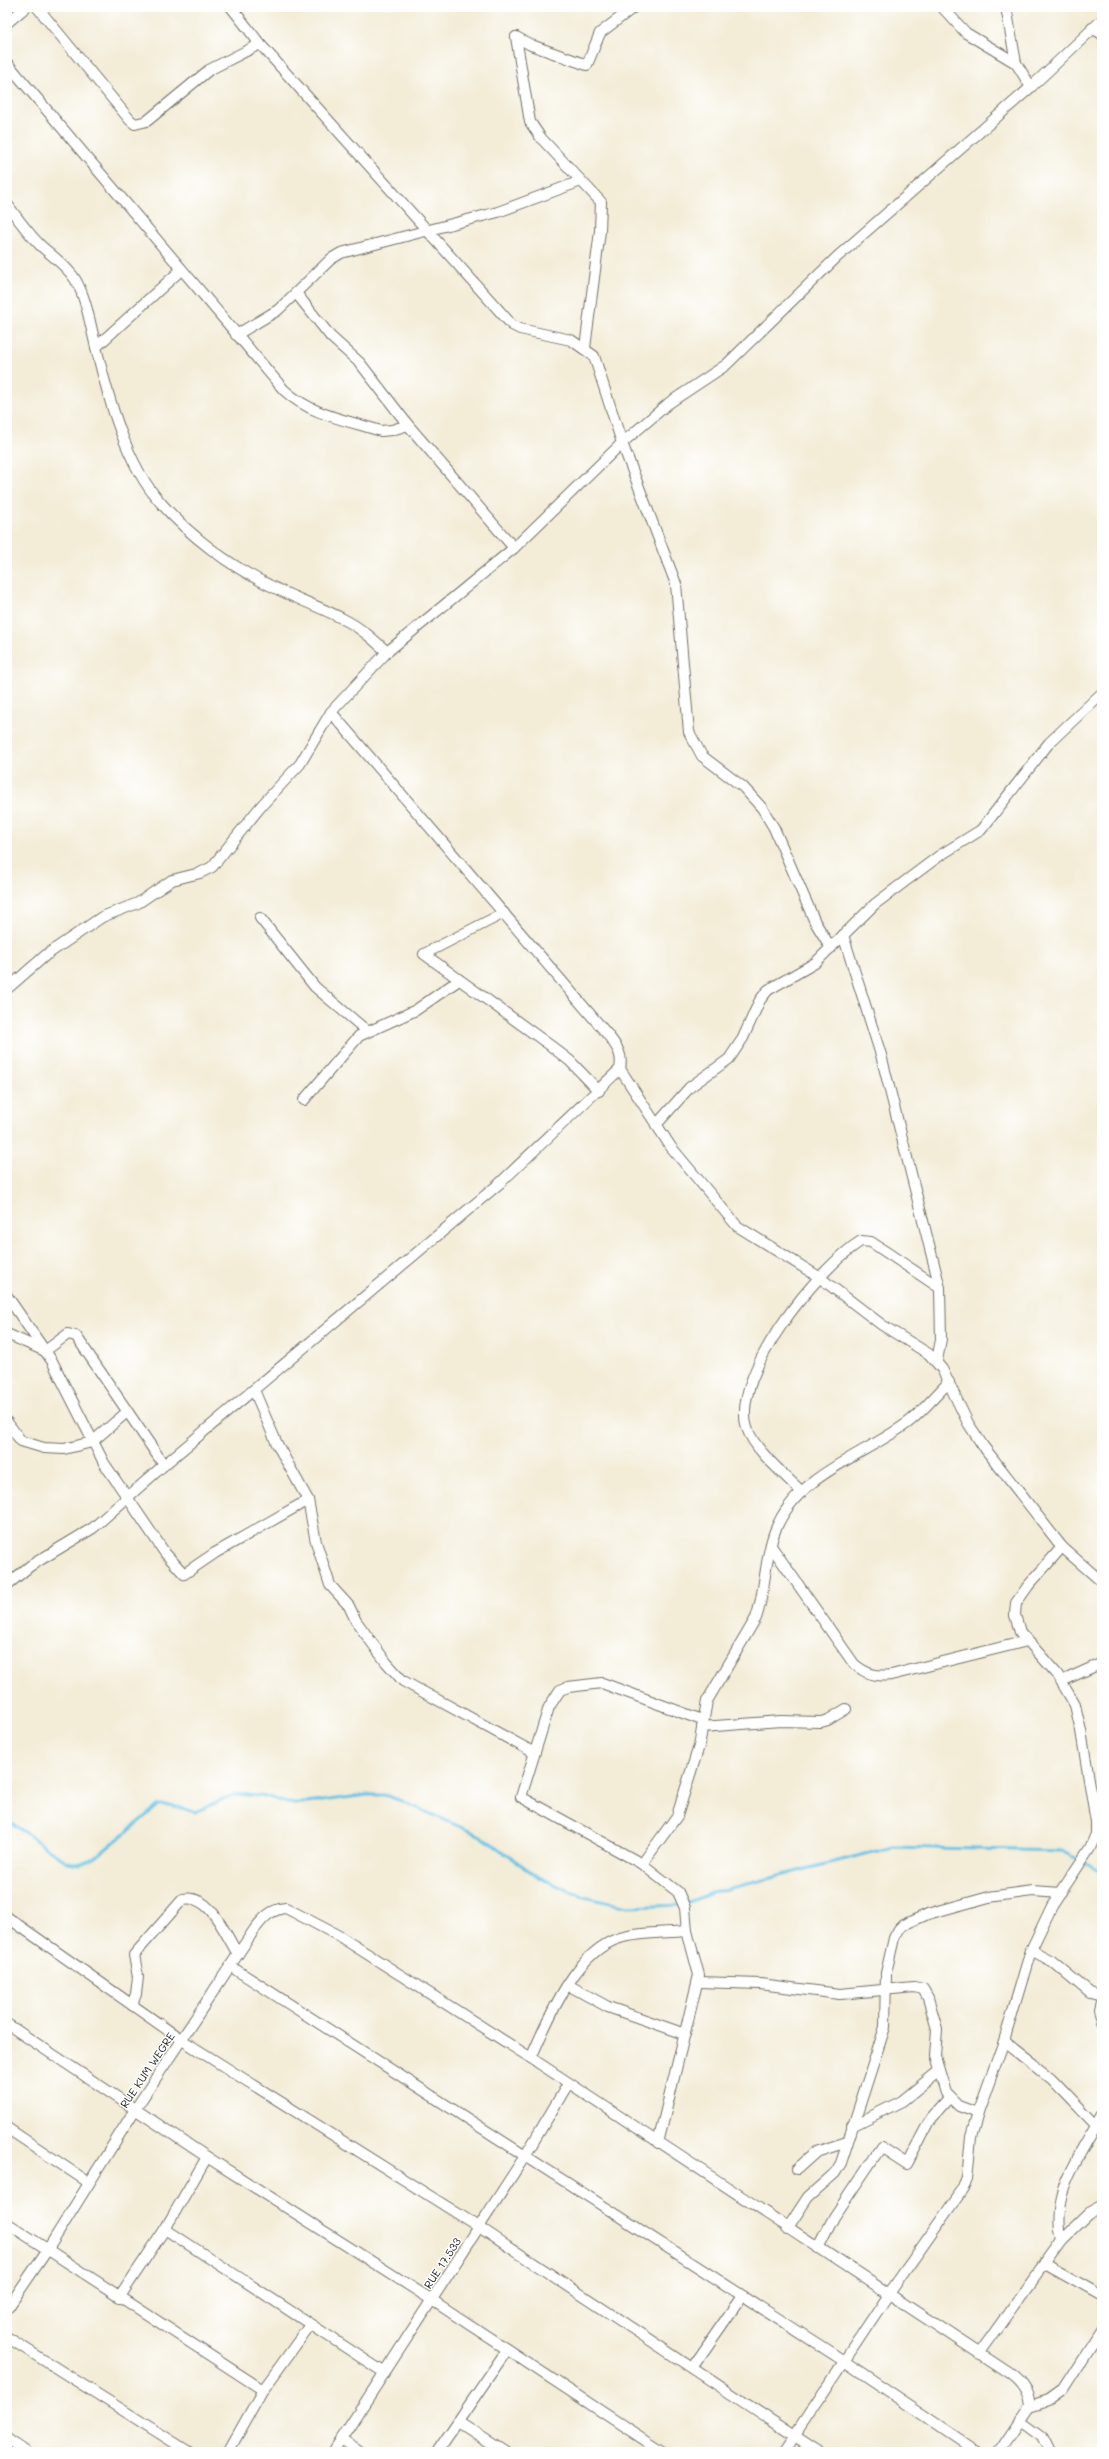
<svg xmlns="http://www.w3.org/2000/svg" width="1109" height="2459" viewBox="0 0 1109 2459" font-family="Mali,sans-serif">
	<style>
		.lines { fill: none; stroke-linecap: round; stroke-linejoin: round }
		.stream { stroke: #67c3e5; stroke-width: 3 }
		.minor-casing { stroke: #716f67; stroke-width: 12 }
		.minor { stroke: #fff; stroke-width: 10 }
		.labels { text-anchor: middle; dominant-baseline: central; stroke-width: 3; stroke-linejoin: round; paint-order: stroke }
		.street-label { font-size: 11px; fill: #2b2b2b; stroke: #fff }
	</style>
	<rect width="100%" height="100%" fill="#fff"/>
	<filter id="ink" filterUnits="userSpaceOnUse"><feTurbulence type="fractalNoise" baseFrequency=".025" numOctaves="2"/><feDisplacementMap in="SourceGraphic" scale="8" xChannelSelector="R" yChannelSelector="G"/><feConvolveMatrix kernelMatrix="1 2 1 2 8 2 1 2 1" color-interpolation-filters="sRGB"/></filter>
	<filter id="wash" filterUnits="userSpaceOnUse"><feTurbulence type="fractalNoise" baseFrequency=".012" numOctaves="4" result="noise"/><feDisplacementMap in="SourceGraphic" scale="16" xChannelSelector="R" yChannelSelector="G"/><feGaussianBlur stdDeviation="0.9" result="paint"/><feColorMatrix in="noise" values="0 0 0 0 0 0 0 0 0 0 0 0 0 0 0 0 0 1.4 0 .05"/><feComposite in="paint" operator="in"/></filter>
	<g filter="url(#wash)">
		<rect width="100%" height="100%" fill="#f3ecd7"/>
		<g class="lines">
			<path class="stream" d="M 7,1820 L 67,1862 L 79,1864 L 95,1858 L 159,1805 L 170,1805 L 195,1812 L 236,1794 L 269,1797 L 287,1803 L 307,1803 L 367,1795 L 384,1795 L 399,1800 L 481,1836 L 538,1877 L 584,1897 L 628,1907 L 681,1905 L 712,1893 L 893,1847 L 1062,1851 L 1102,1871"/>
		</g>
	</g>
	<g filter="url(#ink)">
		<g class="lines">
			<defs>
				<g id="minor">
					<path d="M 37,7 L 130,120 L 135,124 L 147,121 L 209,70 L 260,44"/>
					<path d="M 231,7 L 260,44 L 512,325 L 520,329 L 571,340 L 594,356 L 622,443 L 676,584 L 689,732 L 702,756 L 743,787 L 762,808 L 774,828 L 815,922 L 831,948"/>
					<path d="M 942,7 L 966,33 L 1016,63 L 1031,87"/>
					<path d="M 1006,7 L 1016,63"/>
					<path d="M 7,23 L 26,7"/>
					<path d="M 1092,28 L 1102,34"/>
					<path d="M 516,37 L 530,122 L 541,138 L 601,202 L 600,231 L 585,348"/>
					<path d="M 516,37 L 531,45 L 587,65 L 600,33 L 634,7"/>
					<path d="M 7,63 L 284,390 C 311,415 346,420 381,431 L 392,430 L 408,425 L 514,548"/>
					<path d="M 7,204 C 17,218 28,233 40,245 C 52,256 66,265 75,279 C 87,299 90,325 96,347 C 108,397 126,465 161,503 C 190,536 230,566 269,585 C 294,598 321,607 345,620 C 361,628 374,640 387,652"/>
					<path d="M 296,293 L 331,337 L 360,363 L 408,425"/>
					<path d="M 236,335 L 278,310 L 331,259 L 341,253 L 498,212 L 581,181"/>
					<path d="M 96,347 L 181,270"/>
					<path d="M 504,913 L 424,954 L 551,1046 L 570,1061 L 599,1091"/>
					<path d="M 260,918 L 315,987 L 367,1031"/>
					<path d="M 843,935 L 881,1055 L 940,1288 L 941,1339 L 937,1361"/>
					<path d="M 7,989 L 46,955 L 102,917 L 138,903 L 172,880 L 200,873 L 212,867 L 262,805 L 300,764 L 331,712"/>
					<path d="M 620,1069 L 671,1147 L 737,1226 L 819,1277 L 882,1325 L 929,1354 L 942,1369 L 968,1423 L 983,1446 L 1062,1547 L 1102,1582"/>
					<path d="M 304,1100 L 359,1036 L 416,1010 L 459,980"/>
					<path d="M 656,1125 L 690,1087 L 729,1059 L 743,1038 L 760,1000 L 768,990 L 815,963 L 875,904 L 939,856 L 981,830 L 1049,743 L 1102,693"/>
					<path d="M 7,1296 L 52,1361 L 104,1463 L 165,1553 L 184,1574 L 215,1553 L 308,1500"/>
					<path d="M 7,1334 L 45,1351 L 68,1334 L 76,1336 L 164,1465"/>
					<path d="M 254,1390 L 277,1444 L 308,1500 L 316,1542 L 330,1585 L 349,1606 L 356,1621 L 386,1662 L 403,1681 L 533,1752"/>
					<path d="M 7,1422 L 21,1441 L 44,1448 L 64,1449 L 92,1442 L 127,1412"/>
					<path d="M 802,1492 C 786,1476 754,1450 747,1428 C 730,1375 819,1267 861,1241 L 871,1242 L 940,1288"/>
					<path d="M 771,1546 L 854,1664 C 866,1674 876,1677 891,1675 L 1027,1641"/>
					<path d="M 7,1585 L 30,1566 L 93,1528 L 164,1465 L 500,1183 L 620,1069 C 623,1054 617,1047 608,1035 L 331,712 L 387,652 L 514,548 L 622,443 L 669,403 L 726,365 L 837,257 L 1031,87 L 1102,20"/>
					<path d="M 1062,1681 L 1102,1663"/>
					<path d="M 702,1727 L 781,1721 L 821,1722 L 828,1720 L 846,1709"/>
					<path d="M 642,1864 L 521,1797 L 549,1707 L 560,1690 L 568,1687 L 602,1683 L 702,1720"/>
					<path d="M 7,1917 L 182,2040 L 479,2227 L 819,2452"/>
					<path d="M 1031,1950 L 1052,1961 L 1090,1993 L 1102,1996"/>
					<path d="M 230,1966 L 844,2361 L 979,2452"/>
					<path d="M 699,1982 L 760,1984 L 840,1994 L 914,1987 L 923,1989 L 928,1998 L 937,2029 L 935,2057 L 946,2093 L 959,2106 L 978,2113"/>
					<path d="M 568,1985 L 608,2007 L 685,2034"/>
					<path d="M 1102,1998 L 1099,2010 L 1102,2020"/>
					<path d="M 132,2005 L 136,1994 L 138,1977 L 134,1955 L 183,1899 C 211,1893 225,1935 238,1954"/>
					<path d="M 7,2024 L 207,2157 L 432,2300 L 663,2452"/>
					<path d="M 1004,2041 L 1051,2078 L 1097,2126"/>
					<path d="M 531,2058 C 548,2020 575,1951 620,1938 C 640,1932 665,1933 687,1931"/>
					<path d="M 852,2126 L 902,2101 L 939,2071"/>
					<path d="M 7,2128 L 88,2182"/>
					<path d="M 658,2143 L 699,1975 L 687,1931 L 685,1908 L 678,1892 L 642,1864 L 677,1816 L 699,1746 L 707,1701 L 756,1618 C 766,1590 764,1559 775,1531 C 797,1473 865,1456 910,1421 C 924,1410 936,1395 949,1382"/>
					<path d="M 797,2169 L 816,2152 L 847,2142"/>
					<path d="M 7,2223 L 263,2390"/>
					<path d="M 165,2229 L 385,2373"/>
					<path d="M 787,2229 L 808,2197 L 835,2173 L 841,2163 L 885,2027 L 886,1973 L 894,1938 L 899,1929 L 903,1925 L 928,1914 L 989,1897 L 1032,1891 L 1061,1893"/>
					<path d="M 1061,2240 C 1049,2192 1081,2155 1102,2115"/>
					<path d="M 818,2248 L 834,2217 L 881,2147 L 907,2164 L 931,2118 L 949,2098"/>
					<path d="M 1045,2264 L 1102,2296"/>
					<path d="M 119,2298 L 165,2229 L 207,2157"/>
					<path d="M 7,2309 L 48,2249 L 136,2108 L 254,1930 C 263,1918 271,1909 286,1908 L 339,1936 L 531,2058 L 1009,2373 C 1020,2381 1029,2391 1030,2406"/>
					<path d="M 7,2337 L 189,2452"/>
					<path d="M 979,2354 L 1061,2240 L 1089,2213 L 1102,2206"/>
					<path d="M 692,2368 L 742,2296"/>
					<path d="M 1030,2406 L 1049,2400 L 1063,2390 L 1102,2329"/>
					<path d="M 1020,2420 L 1042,2436 L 1050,2452"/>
					<path d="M 458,2422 L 505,2452"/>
					<path d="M 7,2439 L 26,2452"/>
					<path d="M 341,2440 L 360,2452"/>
					<path d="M 228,2452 L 263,2390 L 310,2325"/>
					<path d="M 333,2452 L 525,2156 L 568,2084"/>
					<path d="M 437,2452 L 507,2350"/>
					<path d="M 784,2452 L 888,2295 L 963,2189 L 967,2178 L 971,2137 L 978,2113 L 1004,2041 L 1031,1950 L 1052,1906 L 1090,1848 L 1096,1834 L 1096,1822 L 1081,1731 L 1075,1705 L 1057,1674 L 1020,1632 L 1015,1615 L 1016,1603 L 1028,1586 L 1062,1547"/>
					<path d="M 999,2452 L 1030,2406"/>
				</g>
			</defs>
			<use href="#minor" class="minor-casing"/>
			<use href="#minor" class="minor"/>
		</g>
	</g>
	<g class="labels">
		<g class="street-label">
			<text transform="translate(147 2070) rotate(-56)">RUE KUM WEGRE</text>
			<text transform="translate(442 2263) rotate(-57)">RUE 17.533</text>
		</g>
	</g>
	<rect width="1109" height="2459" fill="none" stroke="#fff" stroke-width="24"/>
</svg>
